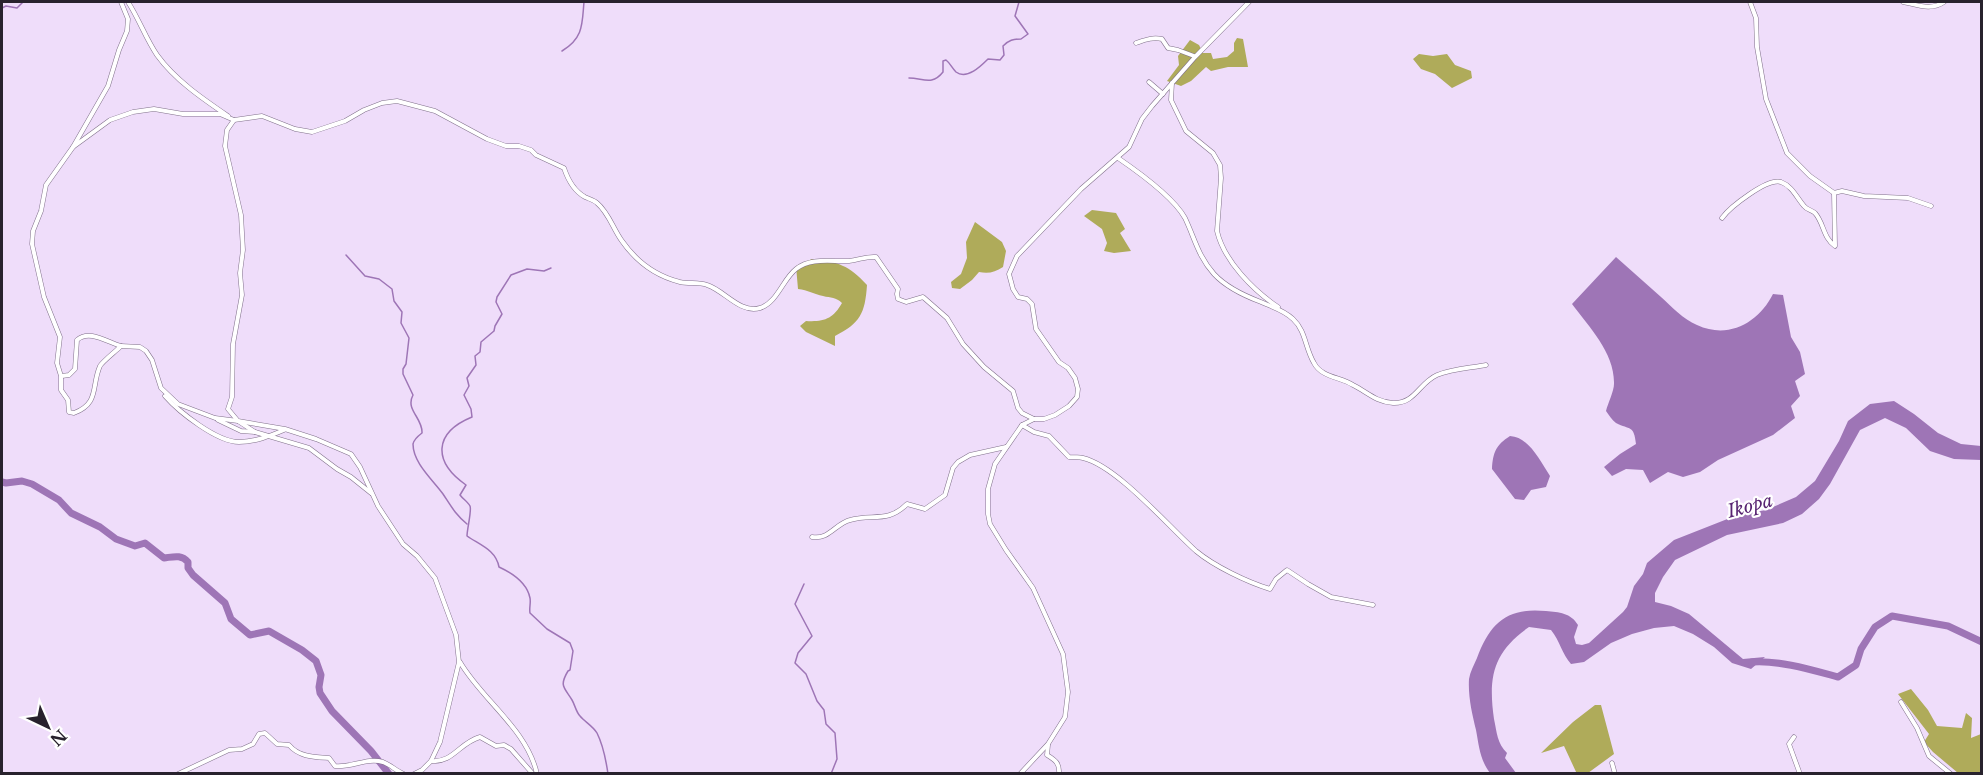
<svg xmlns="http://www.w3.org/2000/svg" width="1983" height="775" viewBox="0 0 1983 775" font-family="'Libre Baskerville',serif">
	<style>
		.forest { fill: #afab5a }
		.water { fill: #9e75b6 }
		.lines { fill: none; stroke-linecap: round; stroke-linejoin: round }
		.stream { stroke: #9e75b6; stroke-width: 1.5 }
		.river { stroke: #9e75b6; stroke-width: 7 }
		.minor-casing { stroke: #81718b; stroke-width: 5 }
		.minor { stroke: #fff; stroke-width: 4 }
		.labels { text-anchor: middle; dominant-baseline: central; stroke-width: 4.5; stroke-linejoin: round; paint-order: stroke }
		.water-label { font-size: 18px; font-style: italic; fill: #582472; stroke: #fff }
	</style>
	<rect width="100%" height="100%" fill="#efddfa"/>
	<g class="forest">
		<path d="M 1237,38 L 1243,39 L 1248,67 L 1228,67 L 1211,71 L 1206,67 L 1191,81 L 1181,86 L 1167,81 L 1179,65 L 1178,56 L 1190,40 L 1199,45 L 1203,53 L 1211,53 L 1213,59 L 1227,57 L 1234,51 L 1234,43 Z"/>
		<path d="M 1419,54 L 1433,56 L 1447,54 L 1455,65 L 1471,71 L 1472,78 L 1452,88 L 1435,74 L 1421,69 L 1413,59 Z"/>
		<path d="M 1092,210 L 1116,213 L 1125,229 L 1120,233 L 1131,251 L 1114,253 L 1104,251 L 1107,243 L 1102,229 L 1084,216 Z"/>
		<path d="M 975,222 L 1002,242 L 1006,251 L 1003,267 C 995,272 989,274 979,272 L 972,280 L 960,289 L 952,288 L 951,282 L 961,274 L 967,258 L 966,242 Z"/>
		<path d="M 812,259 C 838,262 849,265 867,285 C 865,314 860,323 835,336 L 835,346 L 806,332 L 800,326 L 806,321 C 824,322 833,319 842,303 C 836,297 831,298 823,296 C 814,294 808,290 798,289 L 796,266 Z"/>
		<path d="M 1911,689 L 1928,710 L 1937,726 L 1962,728 L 1966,713 L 1972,718 L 1971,738 L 1981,734 L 1981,773 L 1958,773 L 1933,752 L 1924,742 L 1929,734 L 1898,694 Z"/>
		<path d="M 1595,705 L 1601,705 L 1614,754 L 1588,773 L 1577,774 L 1564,746 L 1541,753 L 1573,722 Z"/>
	</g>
	<g class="water">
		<path d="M 1616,257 C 1631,270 1646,284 1661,297 C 1672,307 1683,319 1697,325 C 1729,340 1759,322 1773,294 L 1783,295 L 1791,337 L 1800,352 L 1805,374 L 1795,381 L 1800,396 L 1791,406 L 1795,418 L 1773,435 L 1718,460 L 1700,472 L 1683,477 L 1668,472 L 1650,483 L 1643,470 L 1626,469 L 1612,476 L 1604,467 L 1620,454 L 1636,444 C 1634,425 1630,430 1616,423 C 1612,420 1609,415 1606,411 C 1608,403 1614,391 1614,384 C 1615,353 1589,327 1572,304 Z"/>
		<path d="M 1894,401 L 1914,414 L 1938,433 L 1961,444 L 1981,446 L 1981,460 L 1954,459 L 1930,451 L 1906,428 L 1885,418 L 1860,430 L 1830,484 L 1819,499 L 1802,514 L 1783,523 L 1727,535 L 1675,560 L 1663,577 L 1655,593 L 1655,602 L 1671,606 L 1689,614 L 1743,659 L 1765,657 L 1751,669 L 1732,663 L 1714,647 L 1693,634 L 1674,626 L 1654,628 L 1632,634 L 1611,643 L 1584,662 L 1571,664 C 1562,654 1560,641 1551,630 L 1529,627 C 1493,652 1488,677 1494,719 C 1497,733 1497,743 1507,753 L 1505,758 L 1516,773 L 1490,773 C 1480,760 1479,746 1476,730 C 1472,713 1468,697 1469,679 C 1470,672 1474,665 1477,658 C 1490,623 1507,607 1546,611 C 1559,612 1571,613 1578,625 L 1574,637 L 1576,644 L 1582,645 L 1589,643 L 1623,612 L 1627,607 L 1634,586 L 1643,574 L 1647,563 L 1674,540 L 1735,516 L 1766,510 L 1796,497 L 1815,481 L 1839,441 L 1848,421 L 1870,404 Z"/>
		<path d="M 1510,436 C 1529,437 1540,461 1550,476 L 1546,487 L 1531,490 L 1524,500 L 1515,499 L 1492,469 C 1493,452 1496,445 1510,436 Z"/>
	</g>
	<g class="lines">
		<g class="stream">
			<path d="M 2,8 L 6,6 L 17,8 L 23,2"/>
			<path d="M 562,51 C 584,38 582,23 584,2"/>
			<path d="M 909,78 C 923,78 932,86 943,72 L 943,61 L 946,60 C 950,63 952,68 956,72 C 967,80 981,66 988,59 L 1000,60 L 1004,55 L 1003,46 C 1009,40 1013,39 1021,39 L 1028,34 L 1015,16 L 1019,2"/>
			<path d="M 346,255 L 365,276 L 379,279 L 392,289 L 394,301 L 402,312 L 401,323 L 409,338 L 406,364 L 403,369 L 403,374 L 413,395 C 405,410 423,418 422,433 C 418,436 414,439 413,444 C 413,463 433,480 443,494 C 451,506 455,514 467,524"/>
			<path d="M 551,268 L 544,271 L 527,269 L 511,275 L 497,297 L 496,302 L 502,314 L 495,326 L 494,331 L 481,342 L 480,352 L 475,356 L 476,365 L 467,378 L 469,386 L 464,395 L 471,409 L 472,417 C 433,433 433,462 466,485 L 460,495 C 463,499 468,502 470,506 C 472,510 467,529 467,536 C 480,545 496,550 499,567 C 512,573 527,583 530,598 C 531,603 529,608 530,613 L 547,629 L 570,643 L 573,651 L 570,670 L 568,671 C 559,686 564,687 572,700 C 575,705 576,712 580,716 C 585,722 593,726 597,733 C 603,745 606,760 608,774"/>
			<path d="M 804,584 L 795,604 L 812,636 L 798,653 L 795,663 L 806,674 L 817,701 L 824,710 L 826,724 L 835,733 L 837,759 L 831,774"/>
		</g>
		<g class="river">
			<path d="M 2,482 L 6,483 L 22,481 L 32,484 L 59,500 L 71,513 L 100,527 L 116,539 L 135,546 L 145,543 L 164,558 C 173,557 181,554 188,562 L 188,568 L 193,575 L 225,603 L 231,619 L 250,635 L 269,631 L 302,650 L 316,661 L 321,675 L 319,687 L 320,693 L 332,711 L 371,751 L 389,774"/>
			<path d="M 1752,662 C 1779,660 1812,670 1838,677 L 1856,665 L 1861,649 L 1875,627 L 1892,616 L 1948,626 L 1982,642"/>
		</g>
		<defs>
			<g id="minor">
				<path d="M 121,2 L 128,19 L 127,31 L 119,50 L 108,86 L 73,147 L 46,185 L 41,211 L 33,231 L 32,244 L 44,297 L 60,337 L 57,363 L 61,376 L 61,390 L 68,400 L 69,412 L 74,413 C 100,403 91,386 100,366 C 102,362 116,351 121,346 L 140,347 L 146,351 L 152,360 L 161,388 L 178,404 L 215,418 L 238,421 L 255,432"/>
				<path d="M 128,2 C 139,19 146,39 157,55 C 175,80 203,99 228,116"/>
				<path d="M 1750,2 L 1756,18 L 1757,47 L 1766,99 L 1787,153 L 1810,176 L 1834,193 L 1842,191 L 1864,196 L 1908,198 L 1931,206"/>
				<path d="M 1903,2 C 1918,5 1931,11 1944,2"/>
				<path d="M 1136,43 C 1145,40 1152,37 1162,39 L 1168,48 L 1178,50 L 1194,56"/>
				<path d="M 1149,82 L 1163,94"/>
				<path d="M 1172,83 L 1171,100 L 1186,131 L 1213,153 L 1220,165 L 1221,178 L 1217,231 C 1224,261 1253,290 1278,307"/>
				<path d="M 234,120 L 227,130 L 225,146 L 241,215 L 243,250 L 240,273 L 242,295 L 233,344 L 232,397 L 228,409 L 238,421 L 285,429 L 316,439 L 351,454 L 360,467 L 378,506 L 403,544 L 417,556 L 435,578 L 456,635 L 459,662 L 440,742 L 431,761 L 422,770 L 414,774"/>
				<path d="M 73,147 L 110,120 L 133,112 L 154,109 L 183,114 L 220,114 L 234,120 L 262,116 L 295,129 L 312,132 L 345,121 L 364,110 L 382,103 L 397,101 L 435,111 L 487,139 L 506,146 L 519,146 L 531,150 L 536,155 L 564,168 C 568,180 574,191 585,197 C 589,199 594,200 597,203 C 609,213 613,229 622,241 C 636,261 656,276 680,282 C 689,284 699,282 707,285 C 724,290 740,314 760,308 C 777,303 783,279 796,269 C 811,257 832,262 849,261 C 859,260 866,256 876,257 L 898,289 L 897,294 L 898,299 L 906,302 L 923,297 L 947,318 L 963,344 L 984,367 L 1013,391 L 1018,408 L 1022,413 L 1034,419"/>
				<path d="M 1118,158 C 1137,171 1174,198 1185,218 C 1195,239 1198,256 1214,274 C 1226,287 1245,296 1261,302 C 1272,307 1284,310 1293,319 C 1306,331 1305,348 1314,363 C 1321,377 1340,377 1353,385 C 1367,392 1376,402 1393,403 C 1415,404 1419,383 1437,375 C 1452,369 1470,368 1486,365"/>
				<path d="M 1722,218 C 1730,207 1767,178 1781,182 C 1792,186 1797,198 1804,206 C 1807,210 1812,210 1815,213 C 1824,223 1823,238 1835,246 L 1834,193"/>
				<path d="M 62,376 L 69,375 L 75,369 L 77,340 C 89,329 107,342 121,346"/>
				<path d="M 165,396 C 179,412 217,442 239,442 C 255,442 270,436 284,430"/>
				<path d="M 218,420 L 241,431 L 255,432 L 309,448 L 337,469 L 351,477 L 371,493"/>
				<path d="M 1022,425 L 1034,432 L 1049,436 L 1069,457 C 1073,457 1078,457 1083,458 C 1117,466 1168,526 1196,551 C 1214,566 1247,582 1270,589 L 1276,579 L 1287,570 L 1308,584 L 1331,597 L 1373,605"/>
				<path d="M 812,537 C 829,540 835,524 850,520 C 872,513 887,524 907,504 L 925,509 L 945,495 L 953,468 L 958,462 L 970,455 L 1006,447"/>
				<path d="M 460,662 C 482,700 527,729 537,774"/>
				<path d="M 1901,702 L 1917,728 L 1929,756 L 1951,774"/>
				<path d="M 1794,737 L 1789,744 L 1800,774"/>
				<path d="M 1048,745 L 1047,755 C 1055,760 1060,763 1059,774"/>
				<path d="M 431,761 C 453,763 459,743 480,737 L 496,746 L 504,745 L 511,749 L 533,774"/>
				<path d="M 1612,763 L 1615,774"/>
				<path d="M 178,774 L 229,750 L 242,749 L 253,744 L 259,734 L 265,733 L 277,744 L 289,745 C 299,757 314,757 329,758 L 335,766 C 351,768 367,757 383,762 C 391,765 396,771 404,774"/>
				<path d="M 1020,774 L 1048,744 L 1065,717 L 1068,692 L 1063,654 L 1033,588 L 1006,550 L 990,524 L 988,514 L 988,489 L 995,464 L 1022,425 L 1034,419 L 1044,419 L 1055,415 L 1069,406 L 1077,397 L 1078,389 L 1075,378 L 1068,368 L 1059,362 L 1036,329 L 1032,304 L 1027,299 L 1018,297 L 1013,289 L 1009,274 L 1017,256 L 1081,189 L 1129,147 L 1142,119 L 1152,106 L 1195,57 L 1249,2"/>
			</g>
		</defs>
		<use href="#minor" class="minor-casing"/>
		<use href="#minor" class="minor"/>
	</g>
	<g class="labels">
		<g class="water-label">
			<text transform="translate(1750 506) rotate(-15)">Ikopa</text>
		</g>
	</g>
	<rect width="1983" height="775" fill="none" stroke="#28222d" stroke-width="6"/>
	<g transform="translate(48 727) rotate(136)" stroke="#ffffff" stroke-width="4.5" paint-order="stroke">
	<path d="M0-4.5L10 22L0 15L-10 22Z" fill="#28222d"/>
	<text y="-9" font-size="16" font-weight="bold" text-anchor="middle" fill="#28222d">N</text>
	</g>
</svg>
